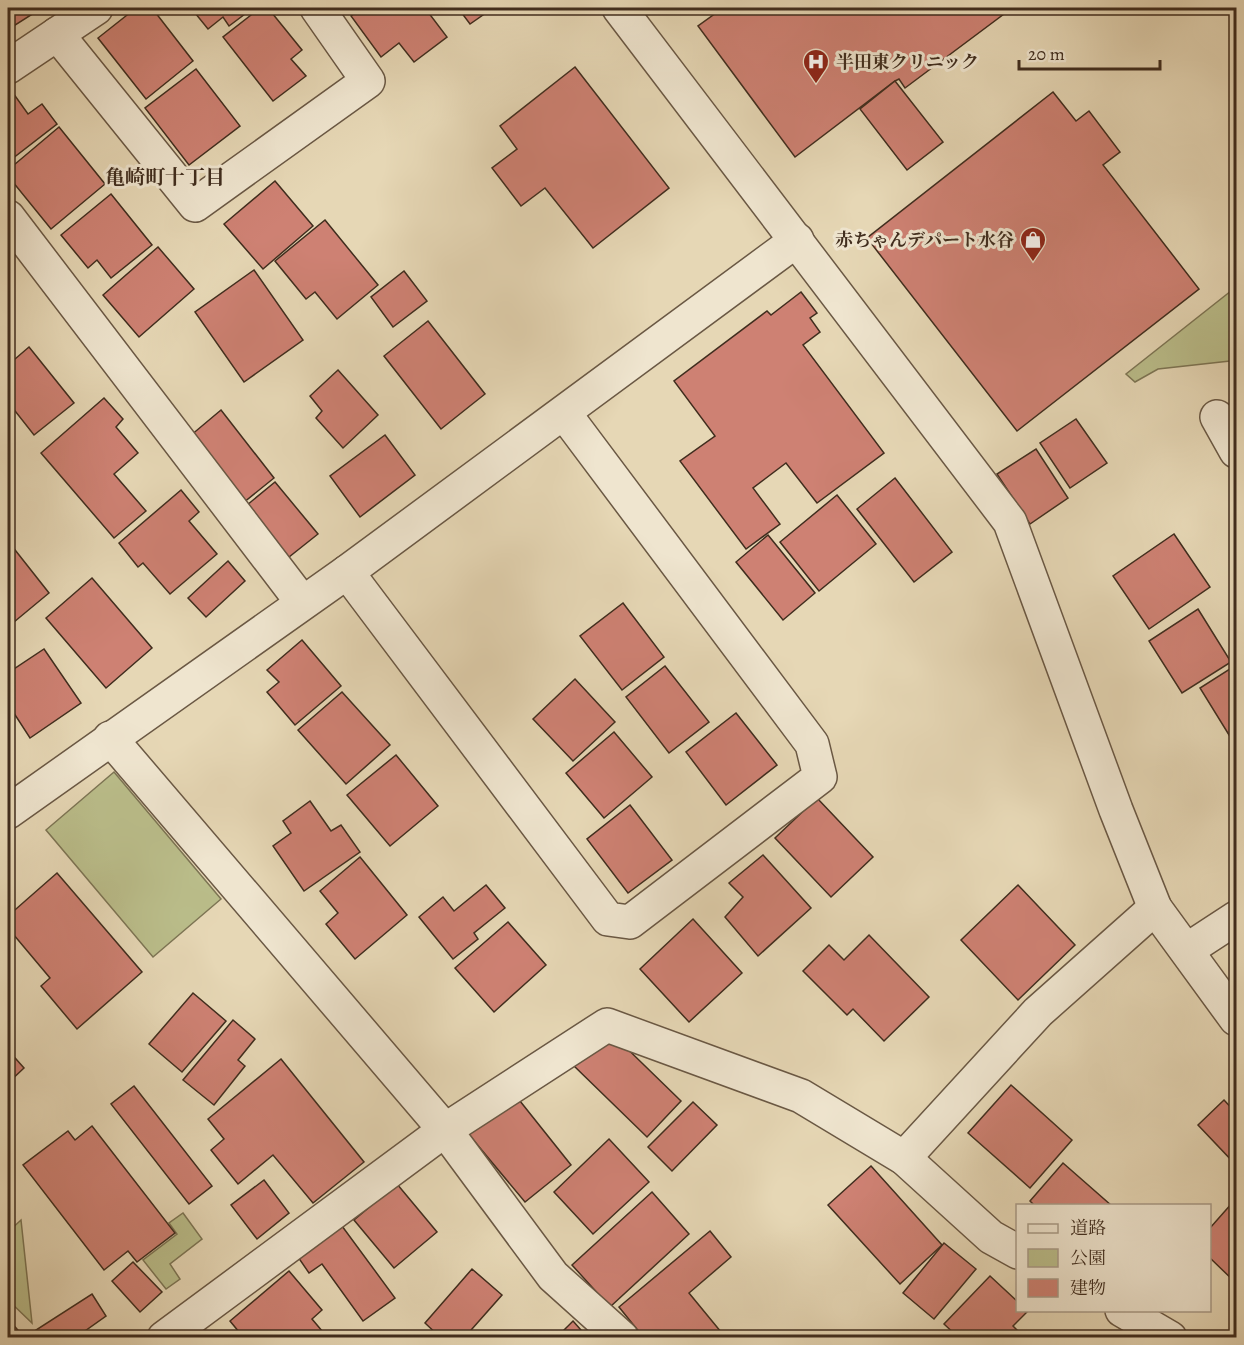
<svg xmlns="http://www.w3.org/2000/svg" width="1244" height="1345" viewBox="0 0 1244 1345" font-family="Alegreya,'Noto Serif JP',serif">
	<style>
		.green { fill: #babd8a; stroke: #7d7554; stroke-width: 1.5 }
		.building { fill: #ce8173; stroke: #402d1e; stroke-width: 1.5 }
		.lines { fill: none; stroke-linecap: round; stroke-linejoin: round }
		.minor-casing { stroke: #6a5844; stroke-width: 36 }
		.minor { stroke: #efe5cf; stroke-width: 33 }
		.labels { text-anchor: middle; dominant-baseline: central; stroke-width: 6; stroke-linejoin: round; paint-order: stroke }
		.poi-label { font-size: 18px; font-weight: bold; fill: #402d1e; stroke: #efe5cf; text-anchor: start }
		.neighbourhood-label { font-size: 20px; font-weight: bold; fill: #402d1e; stroke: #efe5cf }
	</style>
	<rect width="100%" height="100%" fill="#e6d7b5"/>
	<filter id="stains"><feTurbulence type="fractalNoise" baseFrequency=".00333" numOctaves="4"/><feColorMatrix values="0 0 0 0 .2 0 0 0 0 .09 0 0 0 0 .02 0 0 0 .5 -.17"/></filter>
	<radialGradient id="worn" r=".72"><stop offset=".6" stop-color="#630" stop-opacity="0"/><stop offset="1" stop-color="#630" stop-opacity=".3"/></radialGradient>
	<g class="green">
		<path d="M 1236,287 L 1236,355 L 1230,361 L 1158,369 L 1135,382 L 1126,374 Z"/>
		<path d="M 114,772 L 221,899 L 153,957 L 46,830 Z"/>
		<path d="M 183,1213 L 202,1239 L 170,1264 L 180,1279 L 166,1289 L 143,1260 L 177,1234 L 169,1223 Z"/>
		<path d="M 21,1220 L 32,1323 L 8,1300 L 8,1232 Z"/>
	</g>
	<g class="building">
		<path d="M 8,8 L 42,8 L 9,29 Z"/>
		<path d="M 136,8 L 152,8 L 193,61 L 146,99 L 98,38 Z"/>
		<path d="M 191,8 L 253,8 L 229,26 L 223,17 L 208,29 Z"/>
		<path d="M 260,8 L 268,8 L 302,50 L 291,59 L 306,76 L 273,101 L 223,37 Z"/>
		<path d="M 362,8 L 425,8 L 447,37 L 414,62 L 399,43 L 381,57 L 351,16 Z"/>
		<path d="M 458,8 L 493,8 L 470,24 Z"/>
		<path d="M 723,8 L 1012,8 L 905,88 L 899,79 L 895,81 L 795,157 L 698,26 Z"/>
		<path d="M 575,67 L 669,188 L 593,248 L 545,188 L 521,206 L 492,168 L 517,149 L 500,126 Z"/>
		<path d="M 196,69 L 240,126 L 189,165 L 145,108 Z"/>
		<path d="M 895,81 L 943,142 L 907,170 L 860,109 Z"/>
		<path d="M 8,86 L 28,114 L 42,104 L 57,124 L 8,162 Z"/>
		<path d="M 1053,92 L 1076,121 L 1089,111 L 1120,152 L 1103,165 L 1199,289 L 1017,431 L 867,238 Z"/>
		<path d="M 59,127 L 105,184 L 51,229 L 8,176 L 8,170 Z"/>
		<path d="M 275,181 L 313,226 L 263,269 L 224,224 Z"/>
		<path d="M 111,194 L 152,245 L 111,278 L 97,260 L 88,268 L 61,235 Z"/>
		<path d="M 325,220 L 378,285 L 337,319 L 315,292 L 306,299 L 275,261 Z"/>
		<path d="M 158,247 L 194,289 L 139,337 L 103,295 Z"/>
		<path d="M 254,270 L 303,340 L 244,382 L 195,312 Z"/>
		<path d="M 404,271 L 427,301 L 393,327 L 371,297 Z"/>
		<path d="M 801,292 L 817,313 L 810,318 L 820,332 L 803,345 L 884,453 L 817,503 L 786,463 L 753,488 L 780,524 L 746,549 L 680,461 L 715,436 L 674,381 L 767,311 L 771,315 Z"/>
		<path d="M 428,321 L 485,394 L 441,429 L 384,356 Z"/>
		<path d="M 29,347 L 74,403 L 34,435 L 8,402 L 8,365 Z"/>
		<path d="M 338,370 L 378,415 L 343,448 L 316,418 L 322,411 L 310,396 Z"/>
		<path d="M 104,398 L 123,419 L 116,427 L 138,453 L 114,474 L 146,511 L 114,538 L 41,453 Z"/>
		<path d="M 221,410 L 274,478 L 243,503 L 190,436 Z"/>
		<path d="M 1076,419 L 1107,463 L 1070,488 L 1040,443 Z"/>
		<path d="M 385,435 L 415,475 L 360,517 L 330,476 Z"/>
		<path d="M 1036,449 L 1068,498 L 1030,524 L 997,474 Z"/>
		<path d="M 895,478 L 952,552 L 914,582 L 857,509 Z"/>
		<path d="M 275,482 L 318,534 L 284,561 L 241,510 Z"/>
		<path d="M 181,490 L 199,512 L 189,521 L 217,554 L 170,594 L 143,563 L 138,567 L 119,543 Z"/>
		<path d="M 837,495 L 876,544 L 819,591 L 780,542 Z"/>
		<path d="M 1174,534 L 1210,587 L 1149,629 L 1113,576 Z"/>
		<path d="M 768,535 L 815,593 L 783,620 L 736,562 Z"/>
		<path d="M 8,541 L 49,593 L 8,627 Z"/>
		<path d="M 228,561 L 245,581 L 206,617 L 188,598 Z"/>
		<path d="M 92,578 L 152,648 L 106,688 L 46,618 Z"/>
		<path d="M 623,603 L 664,657 L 622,690 L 580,636 Z"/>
		<path d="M 1198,609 L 1231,662 L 1182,693 L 1149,641 Z"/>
		<path d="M 302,640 L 341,686 L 295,725 L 267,692 L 279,682 L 267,670 Z"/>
		<path d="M 44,649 L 81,703 L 30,738 L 8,704 L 8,673 Z"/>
		<path d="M 1236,665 L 1236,741 L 1234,743 L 1200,688 Z"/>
		<path d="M 665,666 L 709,722 L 669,753 L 626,697 Z"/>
		<path d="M 575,679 L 615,722 L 573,761 L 533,719 Z"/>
		<path d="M 342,692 L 390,745 L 346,784 L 298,730 Z"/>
		<path d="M 736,713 L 777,765 L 726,805 L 686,752 Z"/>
		<path d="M 614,732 L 652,777 L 604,818 L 566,773 Z"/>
		<path d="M 396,755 L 438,806 L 390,846 L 347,795 Z"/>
		<path d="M 817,798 L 873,857 L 831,897 L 775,838 Z"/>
		<path d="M 310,801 L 331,831 L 341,825 L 360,852 L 304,891 L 273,846 L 291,833 L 283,821 Z"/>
		<path d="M 630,805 L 672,860 L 628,893 L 587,839 Z"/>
		<path d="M 763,855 L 811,908 L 758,956 L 725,917 L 743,897 L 729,883 Z"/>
		<path d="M 360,857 L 407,915 L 355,959 L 326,924 L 338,913 L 320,891 Z"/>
		<path d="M 57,873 L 142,972 L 77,1029 L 41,986 L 50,978 L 8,928 L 8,916 Z"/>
		<path d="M 486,885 L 505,908 L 474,933 L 478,939 L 453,959 L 419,917 L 443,897 L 454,911 Z"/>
		<path d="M 1018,885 L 1075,945 L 1018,1000 L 961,940 Z"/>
		<path d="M 693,919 L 742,973 L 689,1022 L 640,969 Z"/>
		<path d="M 508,922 L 546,965 L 494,1012 L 455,968 Z"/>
		<path d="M 869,935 L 929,997 L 884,1041 L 853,1009 L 847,1015 L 803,971 L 829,945 L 844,960 Z"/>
		<path d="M 193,993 L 226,1021 L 182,1072 L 149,1044 Z"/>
		<path d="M 233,1020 L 255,1039 L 238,1060 L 245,1066 L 214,1105 L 183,1080 Z"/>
		<path d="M 607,1029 L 681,1101 L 647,1137 L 572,1064 Z"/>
		<path d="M 8,1050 L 24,1068 L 8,1083 Z"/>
		<path d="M 281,1059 L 364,1162 L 313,1203 L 273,1155 L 238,1184 L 211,1150 L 224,1139 L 208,1119 Z"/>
		<path d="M 1011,1085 L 1072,1140 L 1030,1188 L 968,1133 Z"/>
		<path d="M 134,1086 L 212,1186 L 189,1204 L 111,1104 Z"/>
		<path d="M 512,1091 L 571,1165 L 525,1202 L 465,1130 Z"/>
		<path d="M 1224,1100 L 1236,1113 L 1236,1165 L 1198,1125 Z"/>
		<path d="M 693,1102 L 717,1125 L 672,1171 L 648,1147 Z"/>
		<path d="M 92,1126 L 175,1233 L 137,1262 L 128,1251 L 104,1270 L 23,1165 L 68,1131 L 75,1140 Z"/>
		<path d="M 609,1139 L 649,1182 L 593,1234 L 554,1192 Z"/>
		<path d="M 1063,1163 L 1112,1206 L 1035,1206 L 1030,1201 Z"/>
		<path d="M 871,1166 L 942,1245 L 900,1284 L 828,1205 Z"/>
		<path d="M 264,1180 L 289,1213 L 257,1239 L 231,1205 Z"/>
		<path d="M 397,1184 L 437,1232 L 394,1268 L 354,1220 Z"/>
		<path d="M 652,1192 L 689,1234 L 610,1307 L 572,1265 Z"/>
		<path d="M 1233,1202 L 1236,1204 L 1236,1283 L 1210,1258 L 1210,1228 Z"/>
		<path d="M 342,1226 L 395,1298 L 363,1321 L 322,1264 L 309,1273 L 298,1257 Z"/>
		<path d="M 710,1231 L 731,1257 L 689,1293 L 726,1338 L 644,1338 L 619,1307 Z"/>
		<path d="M 944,1243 L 976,1269 L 934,1319 L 903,1293 Z"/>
		<path d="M 133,1262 L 162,1292 L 140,1312 L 112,1281 Z"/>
		<path d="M 472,1269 L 502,1295 L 464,1338 L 441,1338 L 425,1323 Z"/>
		<path d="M 289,1271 L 322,1310 L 312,1319 L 328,1338 L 244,1338 L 230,1321 Z"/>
		<path d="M 990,1276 L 1018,1302 L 1018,1310 L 1027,1312 L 1013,1326 L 1025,1338 L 959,1338 L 944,1324 Z"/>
		<path d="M 92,1294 L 106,1316 L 75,1338 L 40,1338 L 36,1330 Z"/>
		<path d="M 8,1319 L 25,1338 L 8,1338 Z"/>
		<path d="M 573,1321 L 588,1338 L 556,1338 Z"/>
	</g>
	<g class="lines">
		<defs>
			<g id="minor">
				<path d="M 619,8 L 1010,522 L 1116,810 L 1155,908 L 1236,1019"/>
				<path d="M 57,34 L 195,205 L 368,81 L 317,8"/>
				<path d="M 8,67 L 96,8"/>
				<path d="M 8,217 L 302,602"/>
				<path d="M 1217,417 L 1236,451"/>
				<path d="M 347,572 L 608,919 L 630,922 L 820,777 L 812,744 L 564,413"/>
				<path d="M 110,738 L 445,1130 L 553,1276 L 622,1338"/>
				<path d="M 8,812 L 347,572 L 797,240"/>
				<path d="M 1187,950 L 1236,918"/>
				<path d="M 904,1158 L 1038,1012 L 1155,908"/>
				<path d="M 1122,1310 L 1170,1338"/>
				<path d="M 164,1338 L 445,1130 L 607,1025 L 801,1096 L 904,1158 L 991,1237 L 1018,1252"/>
			</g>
		</defs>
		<use href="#minor" class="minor-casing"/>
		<use href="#minor" class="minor"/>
	</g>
	<defs>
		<symbol id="hospital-pin" viewBox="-11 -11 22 30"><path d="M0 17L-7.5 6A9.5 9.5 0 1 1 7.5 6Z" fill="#8f2418" stroke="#efe5cf"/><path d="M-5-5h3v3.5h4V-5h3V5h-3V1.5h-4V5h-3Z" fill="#fff"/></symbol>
		<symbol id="shop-pin" viewBox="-11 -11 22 30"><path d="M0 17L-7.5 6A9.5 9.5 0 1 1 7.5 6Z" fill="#8f2418" stroke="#efe5cf"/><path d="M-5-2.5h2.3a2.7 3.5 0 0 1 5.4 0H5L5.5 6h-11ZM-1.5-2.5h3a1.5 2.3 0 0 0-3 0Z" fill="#fff"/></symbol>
	</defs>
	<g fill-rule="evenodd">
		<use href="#hospital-pin" x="801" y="47" width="30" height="40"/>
		<use href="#shop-pin" x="1018" y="225" width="30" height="40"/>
	</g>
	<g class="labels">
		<g class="poi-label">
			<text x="836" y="62">半田東クリニック</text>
			<text x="1014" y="240" text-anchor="end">赤ちゃんデパート水谷</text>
		</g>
		<g class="neighbourhood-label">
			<text x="165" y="177">亀崎町十丁目</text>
		</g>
	</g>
	<rect width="1244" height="1345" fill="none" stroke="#e6d7b5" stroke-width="30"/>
	<rect x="9" y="9" width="1226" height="1327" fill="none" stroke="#402d1e" stroke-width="3"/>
	<rect x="15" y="15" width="1214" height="1315" fill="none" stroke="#402d1e" stroke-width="1.5"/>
	<rect x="1016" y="1204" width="195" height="108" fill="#efe5cf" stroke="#a99b88" stroke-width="1.5"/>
	<rect x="1028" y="1224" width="30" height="9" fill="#efe5cf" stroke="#a99b88" stroke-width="1.5"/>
	<text x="1070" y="1234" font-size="18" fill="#402d1e">道路</text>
	<rect x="1028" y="1249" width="30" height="18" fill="#babd8a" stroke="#a99b88" stroke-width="1.5"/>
	<text x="1070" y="1264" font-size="18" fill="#402d1e">公園</text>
	<rect x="1028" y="1279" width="30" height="18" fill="#ce8173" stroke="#a99b88" stroke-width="1.5"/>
	<text x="1070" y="1294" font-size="18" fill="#402d1e">建物</text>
	<path d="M1019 60v9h141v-9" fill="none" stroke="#402d1e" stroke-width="3"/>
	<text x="1028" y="60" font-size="18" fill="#402d1e" stroke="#efe5cf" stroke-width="4.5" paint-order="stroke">20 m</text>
	<rect width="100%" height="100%" filter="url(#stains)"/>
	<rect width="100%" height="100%" fill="url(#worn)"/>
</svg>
